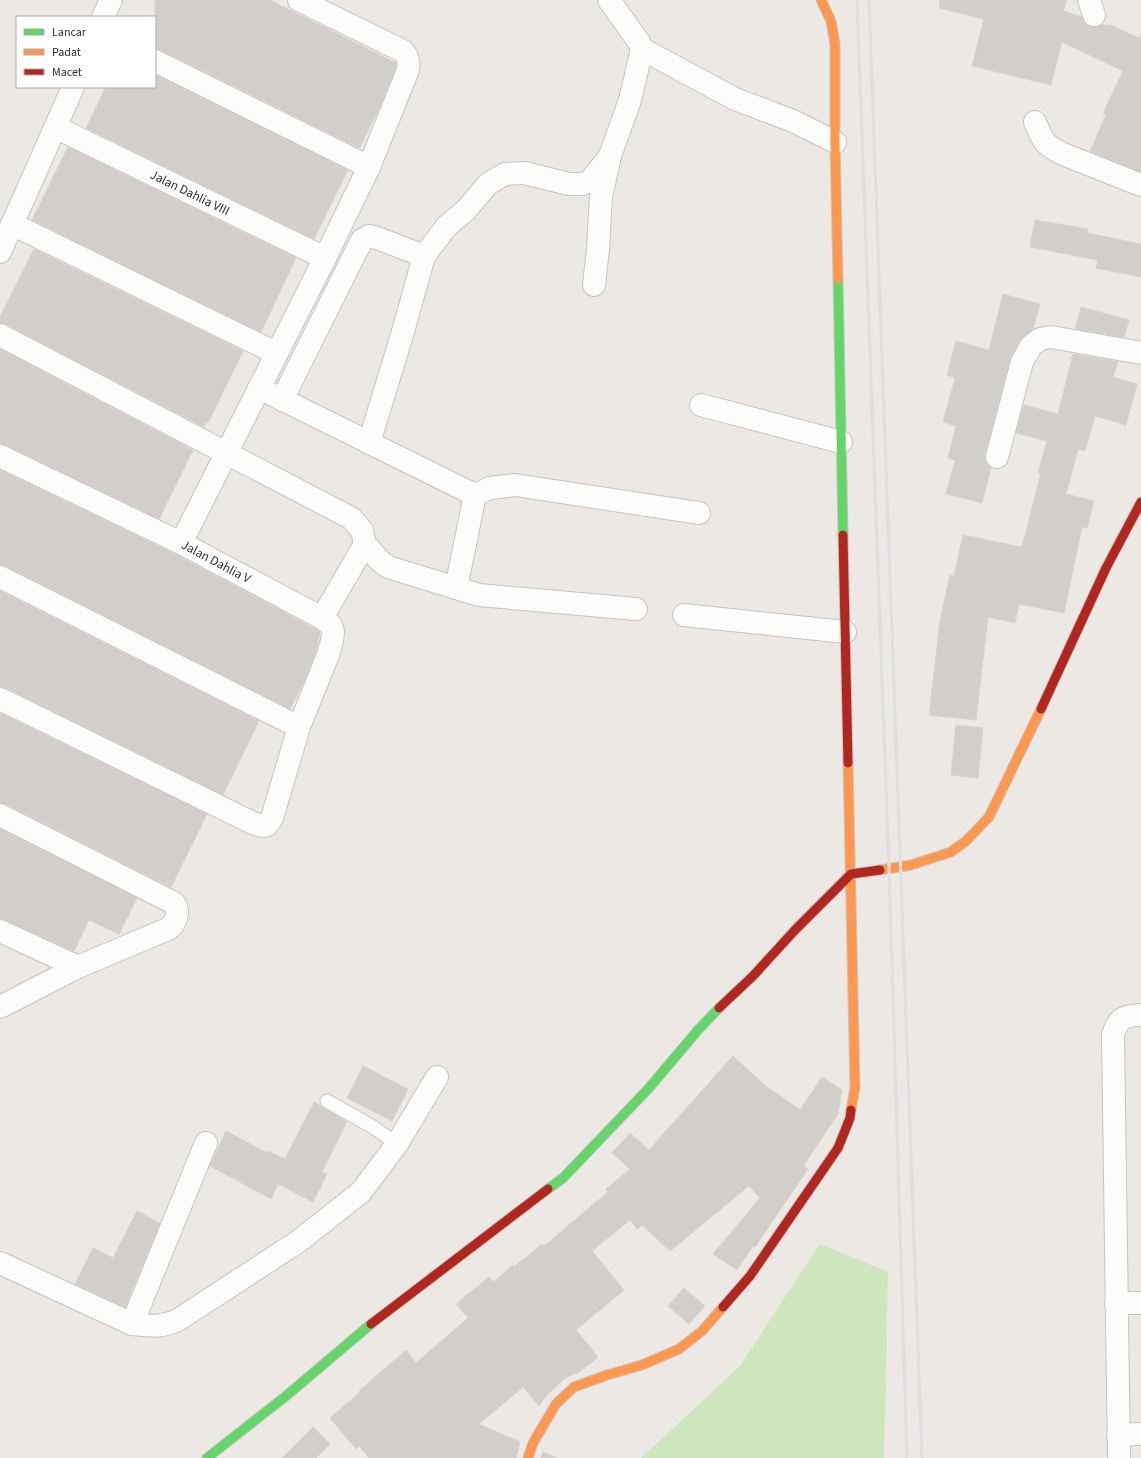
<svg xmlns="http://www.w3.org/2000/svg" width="1141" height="1458" viewBox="0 0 1141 1458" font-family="'Source Sans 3',sans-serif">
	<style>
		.green { fill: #cee6be }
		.building { fill: #d1cecb; stroke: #d7d4d0 }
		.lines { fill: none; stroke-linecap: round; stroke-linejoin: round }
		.lane-casing { stroke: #c5c4c5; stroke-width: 15 }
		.street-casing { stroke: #c5c4c5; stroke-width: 24 }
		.fast-casing { stroke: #c5c4c5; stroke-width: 11 }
		.slow-casing { stroke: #c5c4c5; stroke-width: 11 }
		.jam-casing { stroke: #c5c4c5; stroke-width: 11 }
		.lane { stroke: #fcfcfb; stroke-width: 13 }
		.street { stroke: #fcfcfb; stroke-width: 22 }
		.fast { stroke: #63d668; stroke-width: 9 }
		.slow { stroke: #ff974d; stroke-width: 9 }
		.jam { stroke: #b3261e; stroke-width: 9 }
		.rail { stroke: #dfdfe1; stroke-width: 3 }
		.labels { text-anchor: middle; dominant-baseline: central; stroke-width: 3.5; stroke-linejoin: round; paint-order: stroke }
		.street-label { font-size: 13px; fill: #2e2e2e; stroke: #fff }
	</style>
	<rect width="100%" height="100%" fill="#ece8e4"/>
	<path class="green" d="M 820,1244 L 888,1272 L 884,1458 L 641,1458 L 739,1367 Z"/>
	<g class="building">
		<path d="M 155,0 L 270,0 L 396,63 L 396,67 L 378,111 L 360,147 L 359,148 L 161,50 L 155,49 Z"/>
		<path d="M 940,0 L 1067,0 L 1063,11 L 1082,17 L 1085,24 L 1091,27 L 1098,27 L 1102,24 L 1107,26 L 1108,24 L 1139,38 L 1141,34 L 1141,172 L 1090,151 L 1106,115 L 1103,113 L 1123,71 L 1062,42 L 1051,85 L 972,66 L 984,19 L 939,8 Z"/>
		<path d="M 155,75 L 348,170 L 314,239 L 86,128 L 106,87 L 155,87 Z"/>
		<path d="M 68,147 L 296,258 L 261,332 L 32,220 Z"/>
		<path d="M 1035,220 L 1088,229 L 1088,233 L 1141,244 L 1141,277 L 1096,268 L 1098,260 L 1030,247 Z"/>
		<path d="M 34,249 L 243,351 L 208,423 L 206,422 L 204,427 L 6,324 L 0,323 L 0,317 Z"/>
		<path d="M 1003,294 L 1040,304 L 1033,329 L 1020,340 L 1010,359 L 985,454 L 985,461 L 991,467 L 982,503 L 946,494 L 955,460 L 948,458 L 956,426 L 943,422 L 955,378 L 947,375 L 956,341 L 989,350 Z"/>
		<path d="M 1081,307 L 1129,320 L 1124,337 L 1075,329 Z"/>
		<path d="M 0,349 L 193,450 L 159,519 L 5,445 L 0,444 Z"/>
		<path d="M 1073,354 L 1118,362 L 1113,377 L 1137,384 L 1126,425 L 1095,416 L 1085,451 L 1078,449 L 1066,494 L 1094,501 L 1087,528 L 1082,527 L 1064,613 L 1019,604 L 1015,623 L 988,617 L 976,720 L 929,715 L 940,621 L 950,575 L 954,576 L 963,535 L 1022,547 L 1041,473 L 1038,473 L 1047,441 L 1016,433 L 1024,405 L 1058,414 Z"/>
		<path d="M 0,470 L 175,554 L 315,629 L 320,632 L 316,651 L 304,682 L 290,709 L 6,566 L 0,565 Z"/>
		<path d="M 0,591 L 259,721 L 223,795 L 6,688 L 0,687 Z"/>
		<path d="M 0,713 L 207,814 L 171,887 L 6,804 L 0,803 Z"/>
		<path d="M 956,725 L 983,728 L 978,778 L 951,775 Z"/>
		<path d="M 0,829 L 137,898 L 119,934 L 89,920 L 74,951 L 0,918 Z"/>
		<path d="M 733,1056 L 766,1086 L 800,1110 L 822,1077 L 842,1090 L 838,1114 L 803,1166 L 808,1169 L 755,1247 L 753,1246 L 737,1270 L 713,1254 L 760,1198 L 749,1186 L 670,1251 L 642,1225 L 637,1229 L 630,1220 L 592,1251 L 624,1290 L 576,1330 L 598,1357 L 581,1371 L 565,1378 L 547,1395 L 539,1406 L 523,1387 L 479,1424 L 520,1442 L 516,1458 L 369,1458 L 359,1446 L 356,1449 L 330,1418 L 360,1392 L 359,1391 L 406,1350 L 416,1363 L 468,1318 L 456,1304 L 489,1277 L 493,1282 L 513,1265 L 514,1267 L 542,1244 L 544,1246 L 608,1192 L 606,1189 L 630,1169 L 612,1153 L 630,1133 L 649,1150 Z"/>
		<path d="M 363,1066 L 408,1089 L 392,1121 L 347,1098 Z"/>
		<path d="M 314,1102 L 347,1122 L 322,1172 L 327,1174 L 313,1202 L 278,1184 L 271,1199 L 210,1166 L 226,1131 L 267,1153 L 268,1151 L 285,1159 Z"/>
		<path d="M 137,1211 L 160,1223 L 125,1307 L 75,1284 L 93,1248 L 113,1258 Z"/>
		<path d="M 684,1288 L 705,1306 L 689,1324 L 668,1306 Z"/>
		<path d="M 313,1427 L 330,1444 L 316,1458 L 282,1458 Z"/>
		<path d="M 543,1452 L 557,1458 L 541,1458 Z"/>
	</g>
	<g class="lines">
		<defs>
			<path id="lane" d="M 327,1101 L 373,1127 L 397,1144"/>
			<g id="street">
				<path d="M 609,0 L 639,42 L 642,49 L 735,99 L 793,121 L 835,142"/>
				<path d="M 1089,0 L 1094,15"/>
				<path d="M 103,17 L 111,0"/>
				<path d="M 155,61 L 369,167"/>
				<path d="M 1035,122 C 1043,141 1044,145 1063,154 L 1141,185"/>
				<path d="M 55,127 L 325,258"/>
				<path d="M 12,224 L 276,353"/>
				<path d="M 0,252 L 73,87"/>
				<path d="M 594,285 L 598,249 L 601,197 L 610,156 L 630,100 L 642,49"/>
				<path d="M 0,335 L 351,518 L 362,530 L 365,544 L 379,560 L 388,567 L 479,595 L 636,609"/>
				<path d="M 259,388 L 475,495 L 456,588"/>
				<path d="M 282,400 L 362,240 L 369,236 L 377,238 L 424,256"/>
				<path d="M 701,405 L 841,442"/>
				<path d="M 369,443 L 402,335 L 424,256 L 447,226 L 466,210 L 488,184 L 505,174 L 525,173 L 569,184 L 583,184 L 590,181 L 610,156"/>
				<path d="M 0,456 L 181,543 L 322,618 L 331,625 L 333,632 L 332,641 L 328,655 L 299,727 L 272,818 L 267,825 L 263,826 L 255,824 L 0,699"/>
				<path d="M 997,457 L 1022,362 L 1031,346 L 1040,339 L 1051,337 L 1141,353"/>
				<path d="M 475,495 L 490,488 L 515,485 L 699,513"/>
				<path d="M 181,543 L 325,258 L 369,167 L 408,70 C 409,62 409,58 403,51 L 299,0"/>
				<path d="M 0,577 L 299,727"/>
				<path d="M 684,615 L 845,632"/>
				<path d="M 322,618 L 365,544"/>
				<path d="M 0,815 L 174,903 C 180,911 176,922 170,928 L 78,967 L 0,1007"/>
				<path d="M 0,931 L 78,967"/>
				<path d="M 0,1263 L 132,1324 C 152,1326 159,1328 178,1320 L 299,1241 L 361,1192 L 397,1144 L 437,1077"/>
				<path d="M 1116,1303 L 1141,1303"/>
				<path d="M 132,1324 L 206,1143"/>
				<path d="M 1118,1435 L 1141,1434"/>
				<path d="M 1119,1458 L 1113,1035 C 1118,1018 1123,1016 1141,1015"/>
			</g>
			<g id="fast">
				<path d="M 838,279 L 843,535"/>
				<path d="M 548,1189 L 563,1178 L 649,1088 L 698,1030 L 719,1008"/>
				<path d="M 207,1458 L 286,1396 L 371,1324"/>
			</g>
			<g id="slow">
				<path d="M 821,0 L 831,21 L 835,44 L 835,142 L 838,279"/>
				<path d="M 848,763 L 855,1088 L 851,1110"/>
				<path d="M 880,870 L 911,865 L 951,852 L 966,841 L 989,817 L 1041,709"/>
				<path d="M 528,1458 L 533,1443 L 556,1404 L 574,1387 L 607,1375 L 642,1365 L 679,1349 L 702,1331 L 723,1307"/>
			</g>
			<g id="jam">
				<path d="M 843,535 L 848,763"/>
				<path d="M 1041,709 L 1106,568 L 1141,502"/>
				<path d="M 719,1008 L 753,976 L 795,930 L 851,874 L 880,870"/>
				<path d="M 723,1307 L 750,1276 L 838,1148 L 850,1118 L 851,1110"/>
				<path d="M 371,1324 L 548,1189"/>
			</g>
		</defs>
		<use href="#lane" class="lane-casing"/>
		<use href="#street" class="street-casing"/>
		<use href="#fast" class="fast-casing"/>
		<use href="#slow" class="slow-casing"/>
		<use href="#jam" class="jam-casing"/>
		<use href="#lane" class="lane"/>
		<use href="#street" class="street"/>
		<use href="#fast" class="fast"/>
		<use href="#slow" class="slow"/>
		<use href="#jam" class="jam"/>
		<g class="rail">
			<path d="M 857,0 L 889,869 L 907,1458"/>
			<path d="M 869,0 L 922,1458"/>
		</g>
	</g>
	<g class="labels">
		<g class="street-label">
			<text transform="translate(190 193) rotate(26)">Jalan Dahlia VIII</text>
			<text transform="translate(216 562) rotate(28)">Jalan Dahlia V</text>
		</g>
	</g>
	<rect x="16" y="16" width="140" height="72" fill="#ffffff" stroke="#ababab"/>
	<rect x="24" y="29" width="20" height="6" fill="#63d668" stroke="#ababab"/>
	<text x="52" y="36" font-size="12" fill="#2e2e2e">Lancar</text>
	<rect x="24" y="49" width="20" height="6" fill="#ff974d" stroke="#ababab"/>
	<text x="52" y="56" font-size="12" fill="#2e2e2e">Padat</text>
	<rect x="24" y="69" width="20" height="6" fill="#b3261e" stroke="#ababab"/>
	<text x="52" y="76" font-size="12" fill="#2e2e2e">Macet</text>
</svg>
